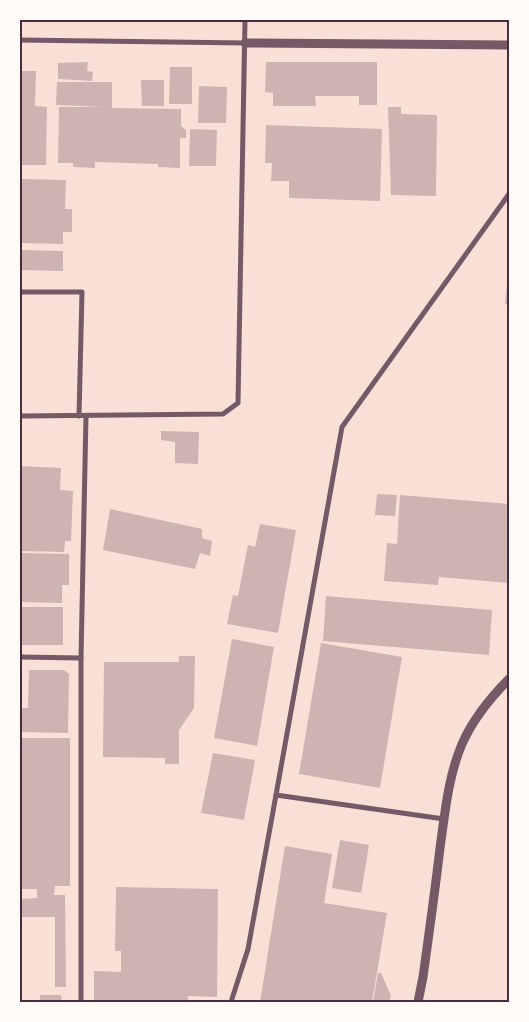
<svg xmlns="http://www.w3.org/2000/svg" width="529" height="1022" viewBox="0 0 529 1022" font-family="Karla,sans-serif">
	<style>
		.building { fill: #ccb4b1 }
		.lines { fill: none; stroke-linecap: round; stroke-linejoin: round }
		.minor { stroke: #755966; stroke-width: 5 }
		.tertiary { stroke: #755966; stroke-width: 9 }
		.neatline { fill: none; stroke: #4a2c40; stroke-width: 2 }
	</style>
	<rect width="100%" height="100%" fill="#f7e1d7"/>
	<g class="building">
		<path d="M 88,62 L 87,71 L 93,72 L 92,81 L 58,79 L 58,63 Z"/>
		<path d="M 266,62 L 377,62 L 377,105 L 359,105 L 359,96 L 315,96 L 316,106 L 273,106 L 273,93 L 265,92 Z"/>
		<path d="M 170,67 L 192,67 L 192,104 L 169,104 Z"/>
		<path d="M 20,71 L 36,71 L 35,106 L 47,107 L 46,165 L 20,165 Z"/>
		<path d="M 141,80 L 164,80 L 164,106 L 142,106 Z"/>
		<path d="M 57,82 L 112,82 L 112,108 L 181,109 L 181,126 L 186,130 L 186,138 L 180,138 L 180,168 L 158,167 L 158,164 L 95,162 L 95,168 L 73,167 L 73,163 L 58,163 L 59,107 L 104,107 L 56,105 Z"/>
		<path d="M 199,86 L 227,87 L 226,123 L 198,123 Z"/>
		<path d="M 388,107 L 401,107 L 401,114 L 437,115 L 436,196 L 391,195 Z"/>
		<path d="M 266,125 L 382,129 L 380,201 L 289,198 L 289,181 L 271,181 L 272,163 L 265,163 Z"/>
		<path d="M 190,129 L 217,130 L 216,166 L 189,166 Z"/>
		<path d="M 22,179 L 66,180 L 65,209 L 72,209 L 72,232 L 63,232 L 63,244 L 21,243 Z"/>
		<path d="M 20,250 L 63,251 L 63,271 L 20,270 Z"/>
		<path d="M 507,283 L 509,283 L 509,305 L 505,304 Z"/>
		<path d="M 161,431 L 199,432 L 198,464 L 175,463 L 175,442 L 161,440 Z"/>
		<path d="M 20,466 L 61,468 L 60,490 L 73,491 L 71,541 L 65,541 L 64,552 L 20,551 Z"/>
		<path d="M 377,494 L 397,495 L 395,516 L 375,515 Z"/>
		<path d="M 400,495 L 509,504 L 509,583 L 439,577 L 438,585 L 384,581 L 387,543 L 397,544 Z"/>
		<path d="M 110,509 L 202,529 L 202,538 L 212,541 L 210,556 L 200,553 L 195,569 L 103,550 Z"/>
		<path d="M 260,524 L 296,530 L 278,633 L 227,624 L 233,595 L 238,596 L 248,545 L 255,547 Z"/>
		<path d="M 20,553 L 69,554 L 69,585 L 62,585 L 62,603 L 20,602 Z"/>
		<path d="M 326,596 L 492,610 L 489,655 L 323,641 Z"/>
		<rect x="20" y="607" width="43" height="38"/>
		<path d="M 232,639 L 274,647 L 257,746 L 214,738 Z"/>
		<path d="M 321,643 L 402,657 L 380,788 L 299,774 Z"/>
		<path d="M 179,656 L 195,656 L 194,708 L 179,730 L 179,764 L 165,764 L 165,758 L 103,757 L 104,662 L 179,662 Z"/>
		<path d="M 29,670 L 64,670 L 69,674 L 68,733 L 20,732 L 20,708 L 28,708 Z"/>
		<path d="M 20,738 L 70,738 L 70,886 L 55,886 L 54,895 L 65,895 L 66,987 L 55,987 L 55,917 L 20,917 L 20,899 L 37,898 L 37,889 L 20,889 Z"/>
		<path d="M 213,753 L 255,760 L 244,820 L 201,813 Z"/>
		<path d="M 340,840 L 369,845 L 361,893 L 332,888 Z"/>
		<path d="M 285,846 L 332,854 L 324,903 L 387,913 L 372,1002 L 260,1002 Z"/>
		<path d="M 116,887 L 218,889 L 217,997 L 188,996 L 188,1002 L 94,1002 L 94,971 L 121,972 L 121,951 L 115,951 Z"/>
		<path d="M 378,973 L 381,973 L 391,996 L 389,1002 L 373,1002 Z"/>
		<path d="M 40,995 L 61,995 L 62,1002 L 40,1002 Z"/>
	</g>
	<g class="lines">
		<g class="minor">
			<path d="M 20,40 L 245,43"/>
			<path d="M 20,292 L 82,292 L 79,416"/>
			<path d="M 20,416 L 223,414 L 238,403 L 245,20"/>
			<path d="M 20,657 L 81,658"/>
			<path d="M 276,795 L 342,427 L 509,194"/>
			<path d="M 81,1002 L 81,658 L 86,416"/>
			<path d="M 231,1002 L 248,949 L 276,795 L 444,819"/>
		</g>
		<g class="tertiary">
			<path d="M 245,43 L 509,45"/>
			<path d="M 418,1002 L 423,977 C 429,934 435,891 440,848 C 445,813 448,777 462,744 C 473,719 490,698 509,679"/>
		</g>
	</g>
	<rect width="529" height="1022" fill="none" stroke="#fffaf5" stroke-width="42"/>
	<rect x="21" y="21" width="487" height="980" class="neatline"/>
</svg>
